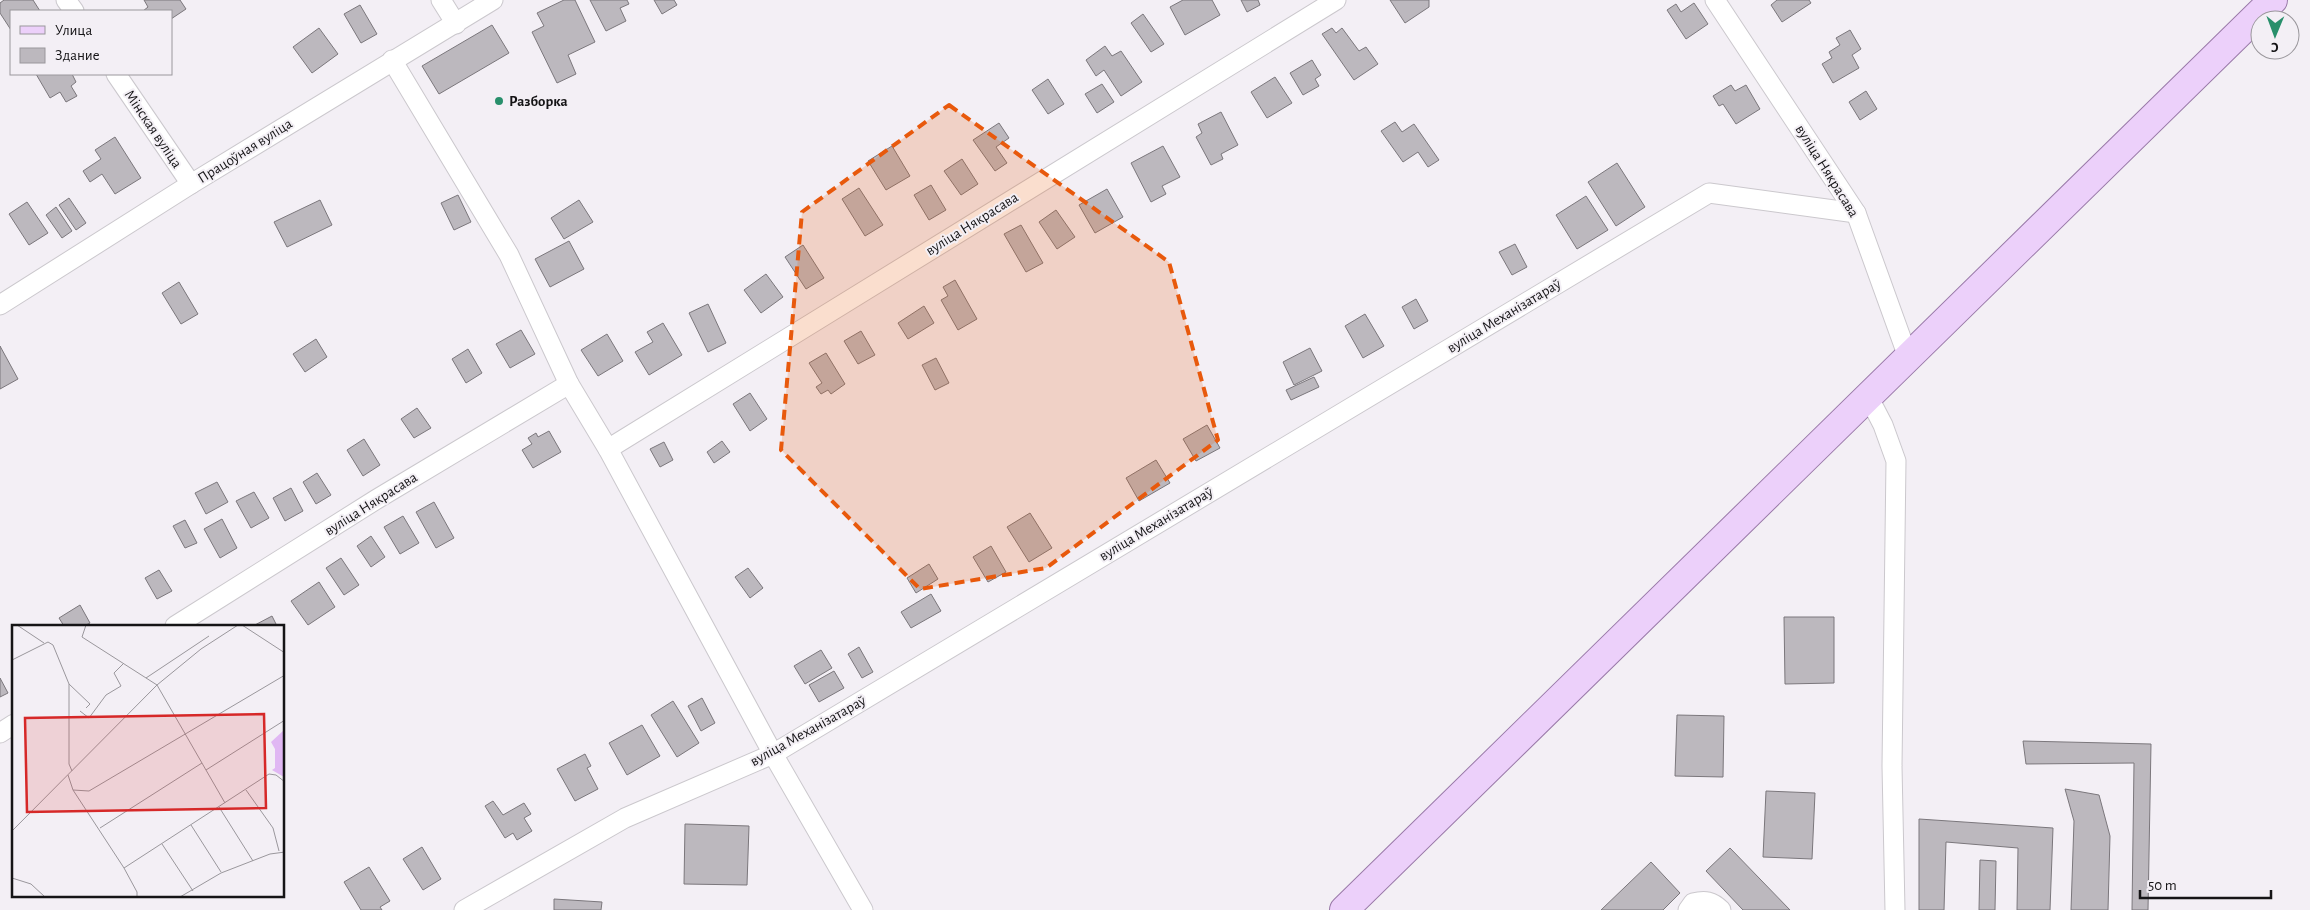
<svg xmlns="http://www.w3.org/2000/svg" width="2310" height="910" viewBox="0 0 2310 910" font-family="'Alegreya Sans',sans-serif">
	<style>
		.building { fill: #bcb8be; stroke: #7b777c }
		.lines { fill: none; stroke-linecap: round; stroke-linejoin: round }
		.street-casing { stroke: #cbc8cd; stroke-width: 21 }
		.primary-casing { stroke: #9979a8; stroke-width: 30 }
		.street { stroke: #fff; stroke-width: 19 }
		.primary { stroke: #ecd0fa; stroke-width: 28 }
		.marked { fill: #e8590c; fill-opacity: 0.2; stroke: #e8590c; stroke-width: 4; stroke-dasharray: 10 6; stroke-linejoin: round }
		.poi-dot { fill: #288f6b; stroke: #f3eff5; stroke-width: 2 }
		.labels { text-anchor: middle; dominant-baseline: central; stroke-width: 4; stroke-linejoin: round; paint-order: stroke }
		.poi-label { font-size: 15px; font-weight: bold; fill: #151416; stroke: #f3eff5; text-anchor: start }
		.street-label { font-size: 15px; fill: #151416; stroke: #f3eff5 }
		.inset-road { fill: none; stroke: #9a979c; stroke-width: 1 }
		.view { fill: #d62828; fill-opacity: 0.15; stroke: #d62828; stroke-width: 2.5 }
		.inset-edge { fill: none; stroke: #151416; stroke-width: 2.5 }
	</style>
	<rect width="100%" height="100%" fill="#f3eff5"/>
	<g class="building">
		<path d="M 4,0 L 33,0 L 40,11 L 11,11 L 11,30 L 0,13 L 0,3 Z"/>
		<path d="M 144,0 L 180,0 L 186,9 L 171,19 L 171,11 L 143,11 L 148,7 Z"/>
		<path d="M 564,0 L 575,0 L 595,42 L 568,55 L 576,74 L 557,83 L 532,32 L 544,26 L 537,13 Z"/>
		<path d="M 590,0 L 627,0 L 629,4 L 620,8 L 626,21 L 606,31 Z"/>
		<path d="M 654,0 L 674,0 L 677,5 L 662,14 Z"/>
		<path d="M 1183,0 L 1212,0 L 1220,15 L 1185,35 L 1170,7 Z"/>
		<path d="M 1241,0 L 1258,0 L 1260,5 L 1247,12 Z"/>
		<path d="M 1390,0 L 1429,0 L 1429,7 L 1405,23 Z"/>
		<path d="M 1777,0 L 1809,0 L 1811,3 L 1782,22 L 1771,5 Z"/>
		<path d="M 1694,3 L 1708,24 L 1686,39 L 1667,10 L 1676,4 L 1681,12 Z"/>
		<path d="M 360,5 L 377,34 L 361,43 L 344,14 Z"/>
		<path d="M 1143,14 L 1164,44 L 1151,52 L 1131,23 Z"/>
		<path d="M 492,25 L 509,53 L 439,94 L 422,66 Z"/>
		<path d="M 319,28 L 338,54 L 312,73 L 293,47 Z"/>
		<path d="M 1332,28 L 1336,33 L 1342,28 L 1359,51 L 1366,47 L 1378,64 L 1354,80 L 1322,34 Z"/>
		<path d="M 1850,30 L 1861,49 L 1852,55 L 1859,68 L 1833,83 L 1822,64 L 1832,58 L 1829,52 L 1840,45 L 1836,38 Z"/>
		<path d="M 1105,46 L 1112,56 L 1121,51 L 1142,82 L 1121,96 L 1104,70 L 1096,76 L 1086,60 Z"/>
		<path d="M 1312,60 L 1321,75 L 1315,79 L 1319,86 L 1303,95 L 1290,73 Z"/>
		<path d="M 36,74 L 72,74 L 76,82 L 71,86 L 77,96 L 66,102 L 60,92 L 50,98 Z"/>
		<path d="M 1275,77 L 1292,103 L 1267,118 L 1251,92 Z"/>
		<path d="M 1048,79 L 1064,104 L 1048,114 L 1032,90 Z"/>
		<path d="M 1102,84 L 1114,102 L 1097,113 L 1085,94 Z"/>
		<path d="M 1731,85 L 1735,91 L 1746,85 L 1760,109 L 1736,124 L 1723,104 L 1719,106 L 1713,96 Z"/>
		<path d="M 1866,91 L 1877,109 L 1860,120 L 1849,102 Z"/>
		<path d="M 1221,112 L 1238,145 L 1221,154 L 1223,159 L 1211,165 L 1196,137 L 1202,133 L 1198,124 Z"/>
		<path d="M 1395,122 L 1402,132 L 1414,124 L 1439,160 L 1428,167 L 1418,152 L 1403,162 L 1381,131 Z"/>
		<path d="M 999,123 L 1009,138 L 996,147 L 1007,163 L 995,171 L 973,140 Z"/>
		<path d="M 115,137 L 141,178 L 115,194 L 102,174 L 90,182 L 83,171 L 101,159 L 95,150 Z"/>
		<path d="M 892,146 L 910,176 L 886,190 L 868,161 Z"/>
		<path d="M 1163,146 L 1180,177 L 1162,186 L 1166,194 L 1151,202 L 1131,163 Z"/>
		<path d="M 962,159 L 978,184 L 961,195 L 944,171 Z"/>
		<path d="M 1617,163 L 1645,207 L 1616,226 L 1588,182 Z"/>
		<path d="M 931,185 L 946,210 L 929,220 L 914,195 Z"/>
		<path d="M 859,188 L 883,225 L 865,236 L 842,199 Z"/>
		<path d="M 1107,189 L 1123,217 L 1095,233 L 1079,205 Z"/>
		<path d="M 458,195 L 471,222 L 454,230 L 441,203 Z"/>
		<path d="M 1586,196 L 1608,230 L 1577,249 L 1556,215 Z"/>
		<path d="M 69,198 L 86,223 L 76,230 L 59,205 Z"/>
		<path d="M 320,200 L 332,225 L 287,247 L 274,222 Z"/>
		<path d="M 579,200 L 593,222 L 564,239 L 551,218 Z"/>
		<path d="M 27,202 L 48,233 L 29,245 L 9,214 Z"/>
		<path d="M 56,207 L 72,231 L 62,238 L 46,215 Z"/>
		<path d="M 1056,210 L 1075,237 L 1057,249 L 1039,222 Z"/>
		<path d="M 1021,225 L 1043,263 L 1026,272 L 1004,234 Z"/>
		<path d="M 569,241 L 584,269 L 550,287 L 535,259 Z"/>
		<path d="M 1515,244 L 1527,267 L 1512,275 L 1499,252 Z"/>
		<path d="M 803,245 L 824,278 L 806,289 L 785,257 Z"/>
		<path d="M 766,274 L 783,297 L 761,313 L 744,290 Z"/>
		<path d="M 955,280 L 977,319 L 958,330 L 941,300 L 948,296 L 943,287 Z"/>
		<path d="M 179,282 L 198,314 L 181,324 L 162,293 Z"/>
		<path d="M 1416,299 L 1428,321 L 1414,329 L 1402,307 Z"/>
		<path d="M 708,304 L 726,343 L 708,352 L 689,313 Z"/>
		<path d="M 924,306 L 934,323 L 908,339 L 898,323 Z"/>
		<path d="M 1365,314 L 1384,346 L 1363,358 L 1345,326 Z"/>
		<path d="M 663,323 L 682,355 L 649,375 L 635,352 L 653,342 L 647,332 Z"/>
		<path d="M 521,330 L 535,354 L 510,368 L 496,344 Z"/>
		<path d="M 861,331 L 875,355 L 858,364 L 844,341 Z"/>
		<path d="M 607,334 L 623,361 L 598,376 L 581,350 Z"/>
		<path d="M 316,339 L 327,357 L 305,372 L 293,354 Z"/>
		<path d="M 0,346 L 18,379 L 0,389 Z"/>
		<path d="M 1310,348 L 1322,371 L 1294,385 L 1283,362 Z"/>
		<path d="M 468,349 L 482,373 L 466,383 L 452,359 Z"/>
		<path d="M 826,353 L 845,384 L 831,394 L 828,390 L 821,394 L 816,387 L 822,383 L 809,363 Z"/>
		<path d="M 936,358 L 949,383 L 935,390 L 922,365 Z"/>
		<path d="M 1314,377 L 1319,387 L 1291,400 L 1286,390 Z"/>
		<path d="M 750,393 L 767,419 L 750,431 L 733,404 Z"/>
		<path d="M 417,408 L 431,428 L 414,438 L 401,419 Z"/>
		<path d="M 1207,425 L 1220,448 L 1196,461 L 1183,439 Z"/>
		<path d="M 549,431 L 561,452 L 533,468 L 522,450 L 532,444 L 528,438 L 536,433 L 538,437 Z"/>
		<path d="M 364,439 L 380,465 L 363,476 L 347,450 Z"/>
		<path d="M 722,441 L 730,452 L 714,463 L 707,452 Z"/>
		<path d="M 664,442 L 673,460 L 660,467 L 650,449 Z"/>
		<path d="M 1156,460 L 1170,483 L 1139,501 L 1126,478 Z"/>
		<path d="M 317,473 L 331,495 L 316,504 L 303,482 Z"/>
		<path d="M 217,482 L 228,502 L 206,514 L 195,493 Z"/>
		<path d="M 291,488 L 303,511 L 285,521 L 273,498 Z"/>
		<path d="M 254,492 L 269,518 L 251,528 L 236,501 Z"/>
		<path d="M 434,502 L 454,538 L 436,548 L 416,512 Z"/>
		<path d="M 1030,513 L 1052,548 L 1029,562 L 1007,527 Z"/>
		<path d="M 403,516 L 419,543 L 400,554 L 384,527 Z"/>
		<path d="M 222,519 L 237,548 L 220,558 L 204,529 Z"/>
		<path d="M 185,520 L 197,543 L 185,548 L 173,526 Z"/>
		<path d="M 371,536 L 385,557 L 371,567 L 357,546 Z"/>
		<path d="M 991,546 L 1006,572 L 988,582 L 973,557 Z"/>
		<path d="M 341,558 L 359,585 L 344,595 L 326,568 Z"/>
		<path d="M 929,564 L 938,579 L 916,593 L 907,578 Z"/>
		<path d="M 748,568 L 763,588 L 750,598 L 735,577 Z"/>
		<path d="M 159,570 L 172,591 L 157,599 L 145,578 Z"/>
		<path d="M 319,582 L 335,607 L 308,625 L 291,601 Z"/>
		<path d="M 931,594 L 941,611 L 911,628 L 901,612 Z"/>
		<path d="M 80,605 L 90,623 L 84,626 L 64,626 L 59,618 Z"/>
		<path d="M 272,616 L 277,626 L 253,626 Z"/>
		<path d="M 1784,617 L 1834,617 L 1834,683 L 1785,684 Z"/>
		<path d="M 859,647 L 873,672 L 862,678 L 848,654 Z"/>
		<path d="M 821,650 L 832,668 L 805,684 L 794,666 Z"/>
		<path d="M 834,671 L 844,688 L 819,702 L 809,685 Z"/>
		<path d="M 0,678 L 8,693 L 0,697 Z"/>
		<path d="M 702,698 L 715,723 L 701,731 L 688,706 Z"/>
		<path d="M 673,701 L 699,743 L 677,757 L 651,715 Z"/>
		<path d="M 1677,715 L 1724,716 L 1723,777 L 1675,776 Z"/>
		<path d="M 642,725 L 660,756 L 627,775 L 609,743 Z"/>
		<path d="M 2023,741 L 2151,744 L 2148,910 L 2132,910 L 2134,763 L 2026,764 Z"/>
		<path d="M 585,754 L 591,766 L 587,768 L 598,789 L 575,801 L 557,769 Z"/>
		<path d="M 2065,789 L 2099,795 L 2110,836 L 2108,910 L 2071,910 L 2074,821 Z"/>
		<path d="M 1766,791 L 1815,793 L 1812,859 L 1763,857 Z"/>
		<path d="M 493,801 L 503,815 L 524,803 L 531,814 L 524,818 L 532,831 L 517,840 L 513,833 L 505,838 L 485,806 Z"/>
		<path d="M 1919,819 L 2053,828 L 2050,910 L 2017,910 L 2018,848 L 1946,842 L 1944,910 L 1919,910 Z"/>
		<path d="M 685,824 L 749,826 L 747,885 L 684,884 Z"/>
		<path d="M 422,847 L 441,879 L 423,890 L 403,859 Z"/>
		<path d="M 1730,848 L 1790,910 L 1743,910 L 1706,871 Z"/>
		<path d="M 1980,860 L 1996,861 L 1995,910 L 1979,910 Z"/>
		<path d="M 1651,862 L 1680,893 L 1663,910 L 1601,910 Z"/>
		<path d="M 369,867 L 390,901 L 380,907 L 382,910 L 361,910 L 344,882 Z"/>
		<path d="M 554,899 L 602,902 L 601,910 L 554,910 Z"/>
	</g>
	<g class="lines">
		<defs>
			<g id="street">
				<path d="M 66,0 L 74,11"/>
				<path d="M 441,0 L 456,24"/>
				<path d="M 1715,0 L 1856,213 L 1908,357"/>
				<path d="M 392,60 L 509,255 L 569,384 L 608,449 L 773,754 L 863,910"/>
				<path d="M 116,74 L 191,184"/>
				<path d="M 0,305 L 191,184 L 493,0"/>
				<path d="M 1868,396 L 1883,425 L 1896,461 L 1892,766 L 1895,910"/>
				<path d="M 608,449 L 1336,0"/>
				<path d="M 175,626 L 377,499 L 569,384"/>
				<path d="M 0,733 L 14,724"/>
				<path d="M 464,910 L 625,818 L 773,754 L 1709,193 L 1856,213"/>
				<path d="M 1688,910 L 1693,903 C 1705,900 1712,901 1721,910"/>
			</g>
			<path id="primary" d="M 1344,910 L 2273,0"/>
		</defs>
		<use href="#street" class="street-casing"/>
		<use href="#primary" class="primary-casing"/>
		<use href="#street" class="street"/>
		<use href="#primary" class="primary"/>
	</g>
	<path class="marked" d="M 949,105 L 1169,262 L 1218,440 L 1046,568 L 920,589 L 781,450 L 802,212 Z"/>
	<circle class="poi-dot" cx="499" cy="101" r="5"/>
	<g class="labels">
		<g class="poi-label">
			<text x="509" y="101">Разборка</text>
		</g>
		<g class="street-label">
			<text transform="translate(153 129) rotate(56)">Мінская вуліца</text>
			<text transform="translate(245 151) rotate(-32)">Працоўная вуліца</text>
			<text transform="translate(1827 171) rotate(58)">вуліца Някрасава</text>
			<text transform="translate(972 224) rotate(-32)">вуліца Някрасава</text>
			<text transform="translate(1504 316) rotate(-31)">вуліца Механізатараў</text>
			<text transform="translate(371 504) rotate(-32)">вуліца Някрасава</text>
			<text transform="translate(1156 524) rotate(-31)">вуліца Механізатараў</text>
			<text transform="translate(808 731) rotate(-29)">вуліца Механізатараў</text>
		</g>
	</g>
	<g transform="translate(12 625)">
		<rect width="272" height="272" fill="#f3eff5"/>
		<path d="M 272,105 L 272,152 L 260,145 L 263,143 L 263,124 L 259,117 Z" fill="#e0b7f3"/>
		<path class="inset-road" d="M 5,0 L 32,18M 74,0 L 70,12 L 145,60 L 213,178M 230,0 L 273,28M 0,35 L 36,17 L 41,20 L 57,59 L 57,139 L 60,146M 134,53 L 197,11M 57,59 L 78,79 L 74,83M 68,86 L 77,93 L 94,70 L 109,61 L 102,48 L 112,38M 194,145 L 273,95M 56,150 L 61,165 L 112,243 L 125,267 L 125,272M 61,165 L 77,166 L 273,50M 234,165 L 261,203 L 267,226M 207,182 L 241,236M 179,200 L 209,247M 88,203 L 190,138M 0,206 L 145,60 L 189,24 L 226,0M 150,219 L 181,266M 112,243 L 257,149 L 264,150 L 273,157M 0,253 L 19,259 L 33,272M 168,272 L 209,248 L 258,229 L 273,227"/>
		<path class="view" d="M 252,89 L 254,183 L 15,187 L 13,93 Z"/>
		<rect width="272" height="272" class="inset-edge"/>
	</g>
	<rect x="10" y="10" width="162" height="65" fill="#f3eff5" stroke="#9a979c"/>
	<rect x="20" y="26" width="25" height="8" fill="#ecd0fa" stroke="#9a979c"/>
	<text x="55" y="35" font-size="15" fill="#151416">Улица</text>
	<rect x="20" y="48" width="25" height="15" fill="#bcb8be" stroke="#9a979c"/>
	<text x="55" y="60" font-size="15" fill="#151416">Здание</text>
	<g transform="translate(2275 35) rotate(181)"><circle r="24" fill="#f3eff5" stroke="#9a979c"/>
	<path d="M0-4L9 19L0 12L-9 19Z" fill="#288f6b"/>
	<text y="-8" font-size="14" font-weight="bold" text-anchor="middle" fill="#151416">С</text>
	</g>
	<path d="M2140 890v8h131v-8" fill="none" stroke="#151416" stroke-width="2.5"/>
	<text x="2148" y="890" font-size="15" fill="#151416" stroke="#f3eff5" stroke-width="4" paint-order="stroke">50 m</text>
</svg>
